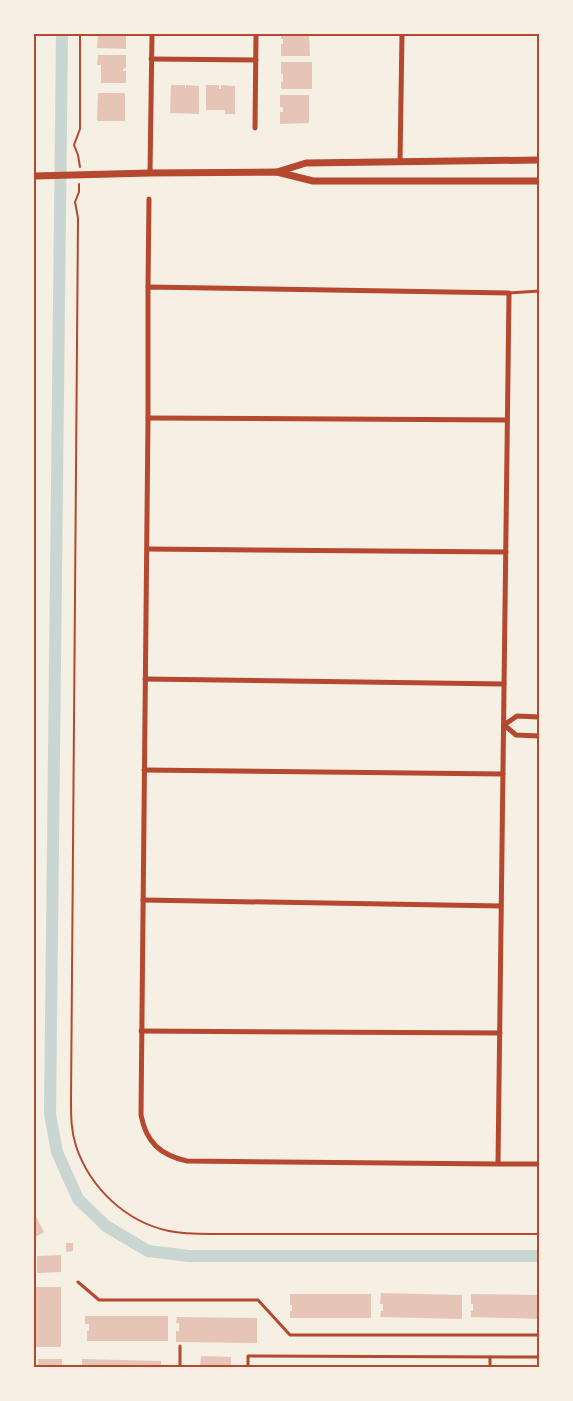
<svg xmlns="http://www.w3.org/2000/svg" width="573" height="1401" viewBox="0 0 573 1401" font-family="'Roboto Condensed',sans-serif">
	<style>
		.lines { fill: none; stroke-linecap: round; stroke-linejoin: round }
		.canal { stroke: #c9d6d2; stroke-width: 12 }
		.building { fill: #e6c5b7 }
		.path { stroke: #b5482f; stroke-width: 2 }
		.service { stroke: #b5482f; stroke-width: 3 }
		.minor { stroke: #b5482f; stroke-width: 5 }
		.tertiary { stroke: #b5482f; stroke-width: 7 }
		.neatline { fill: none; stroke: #b5482f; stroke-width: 2 }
	</style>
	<rect width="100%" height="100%" fill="#f6efe4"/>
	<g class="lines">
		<path class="canal" d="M 62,34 L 50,1114 L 57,1152 L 78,1199 L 106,1226 L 148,1251 L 189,1256 L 539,1256"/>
	</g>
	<g class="building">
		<path d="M 98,34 L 126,35 L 126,49 L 97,48 Z"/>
		<path d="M 281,34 L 309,34 L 310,56 L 281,56 L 281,44 L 283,44 L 283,39 L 281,39 Z"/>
		<path d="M 98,55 L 126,55 L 126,68 L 123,69 L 123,71 L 126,71 L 126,83 L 101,83 L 101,65 L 97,65 Z"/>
		<path d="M 281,62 L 312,62 L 312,89 L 281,89 L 281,82 L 283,82 L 283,74 L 281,74 Z"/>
		<path d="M 171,85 L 185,85 L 185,88 L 186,88 L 186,85 L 199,86 L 199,114 L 170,113 Z"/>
		<path d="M 206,85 L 219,85 L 219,89 L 221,89 L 221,85 L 235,86 L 235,114 L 225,114 L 225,110 L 206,110 Z"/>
		<path d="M 98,93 L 125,93 L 125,121 L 97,121 Z"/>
		<path d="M 280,95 L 309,95 L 309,123 L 280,124 L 280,112 L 283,112 L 283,107 L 280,107 Z"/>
		<path d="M 34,1213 L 44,1232 L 34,1238 Z"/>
		<path d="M 66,1243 L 73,1243 L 73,1251 L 66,1252 Z"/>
		<path d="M 61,1255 L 61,1272 L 37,1273 L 37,1256 Z"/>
		<rect x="36" y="1287" width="25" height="60"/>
		<path d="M 381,1293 L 462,1295 L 462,1319 L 380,1317 L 381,1311 L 383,1311 L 383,1304 L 380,1304 Z"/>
		<path d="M 290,1294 L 371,1294 L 371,1318 L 290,1318 L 290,1311 L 292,1311 L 292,1305 L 290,1305 Z"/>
		<path d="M 471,1294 L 539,1295 L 539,1319 L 471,1317 L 471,1311 L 473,1311 L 473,1304 L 471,1304 Z"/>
		<path d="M 85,1316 L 168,1316 L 168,1341 L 87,1341 L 87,1331 L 89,1331 L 89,1324 L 85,1324 Z"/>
		<path d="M 177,1317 L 257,1318 L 257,1343 L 176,1342 L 176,1331 L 179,1331 L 179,1323 L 176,1323 Z"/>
		<path d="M 201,1356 L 231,1357 L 231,1367 L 200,1367 Z"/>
		<rect x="38" y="1359" width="24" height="8"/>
		<path d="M 82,1359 L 161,1361 L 161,1367 L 82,1367 Z"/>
	</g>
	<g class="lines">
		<g class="path">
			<path d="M 80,34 L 80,129 L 74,145 L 78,155 L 80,167"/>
			<path d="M 79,184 L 79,192 L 75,202 L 78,218 L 71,1101 C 71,1116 71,1131 76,1146 C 90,1188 126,1222 169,1231 C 183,1234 197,1234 211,1234 L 539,1234"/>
		</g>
		<g class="service">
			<path d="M 509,293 L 539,291"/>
			<path d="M 78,1282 L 99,1300 L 258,1300 L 290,1335 L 539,1335"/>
			<path d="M 180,1346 L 180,1367"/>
			<path d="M 248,1367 L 248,1356 L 539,1357"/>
			<path d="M 490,1367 L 490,1357"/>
		</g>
		<g class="minor">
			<path d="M 151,59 L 256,60"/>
			<path d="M 255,128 L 256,34"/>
			<path d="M 400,161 L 402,34"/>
			<path d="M 150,173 L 152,34"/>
			<path d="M 148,287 L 149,199"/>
			<path d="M 148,418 L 507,420"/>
			<path d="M 147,549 L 506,552"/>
			<path d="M 145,679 L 504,684"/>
			<path d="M 539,717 L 517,716 L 504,725 L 516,735 L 539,736"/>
			<path d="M 144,770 L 503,774"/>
			<path d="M 143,900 L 501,906"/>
			<path d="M 141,1031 L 500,1033"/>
			<path d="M 498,1164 L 509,293 L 148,287 L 148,418 L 141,1115 C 146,1142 160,1155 187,1161 L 498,1164 L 539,1164"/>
		</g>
		<g class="tertiary">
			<path d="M 277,172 L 306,163 L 539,160"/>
			<path d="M 34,176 L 150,173 L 277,172 L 313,181 L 539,181"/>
		</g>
	</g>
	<rect width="573" height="1401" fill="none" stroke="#f6efe4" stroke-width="70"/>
	<rect x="35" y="35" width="503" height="1331" class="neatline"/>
</svg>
